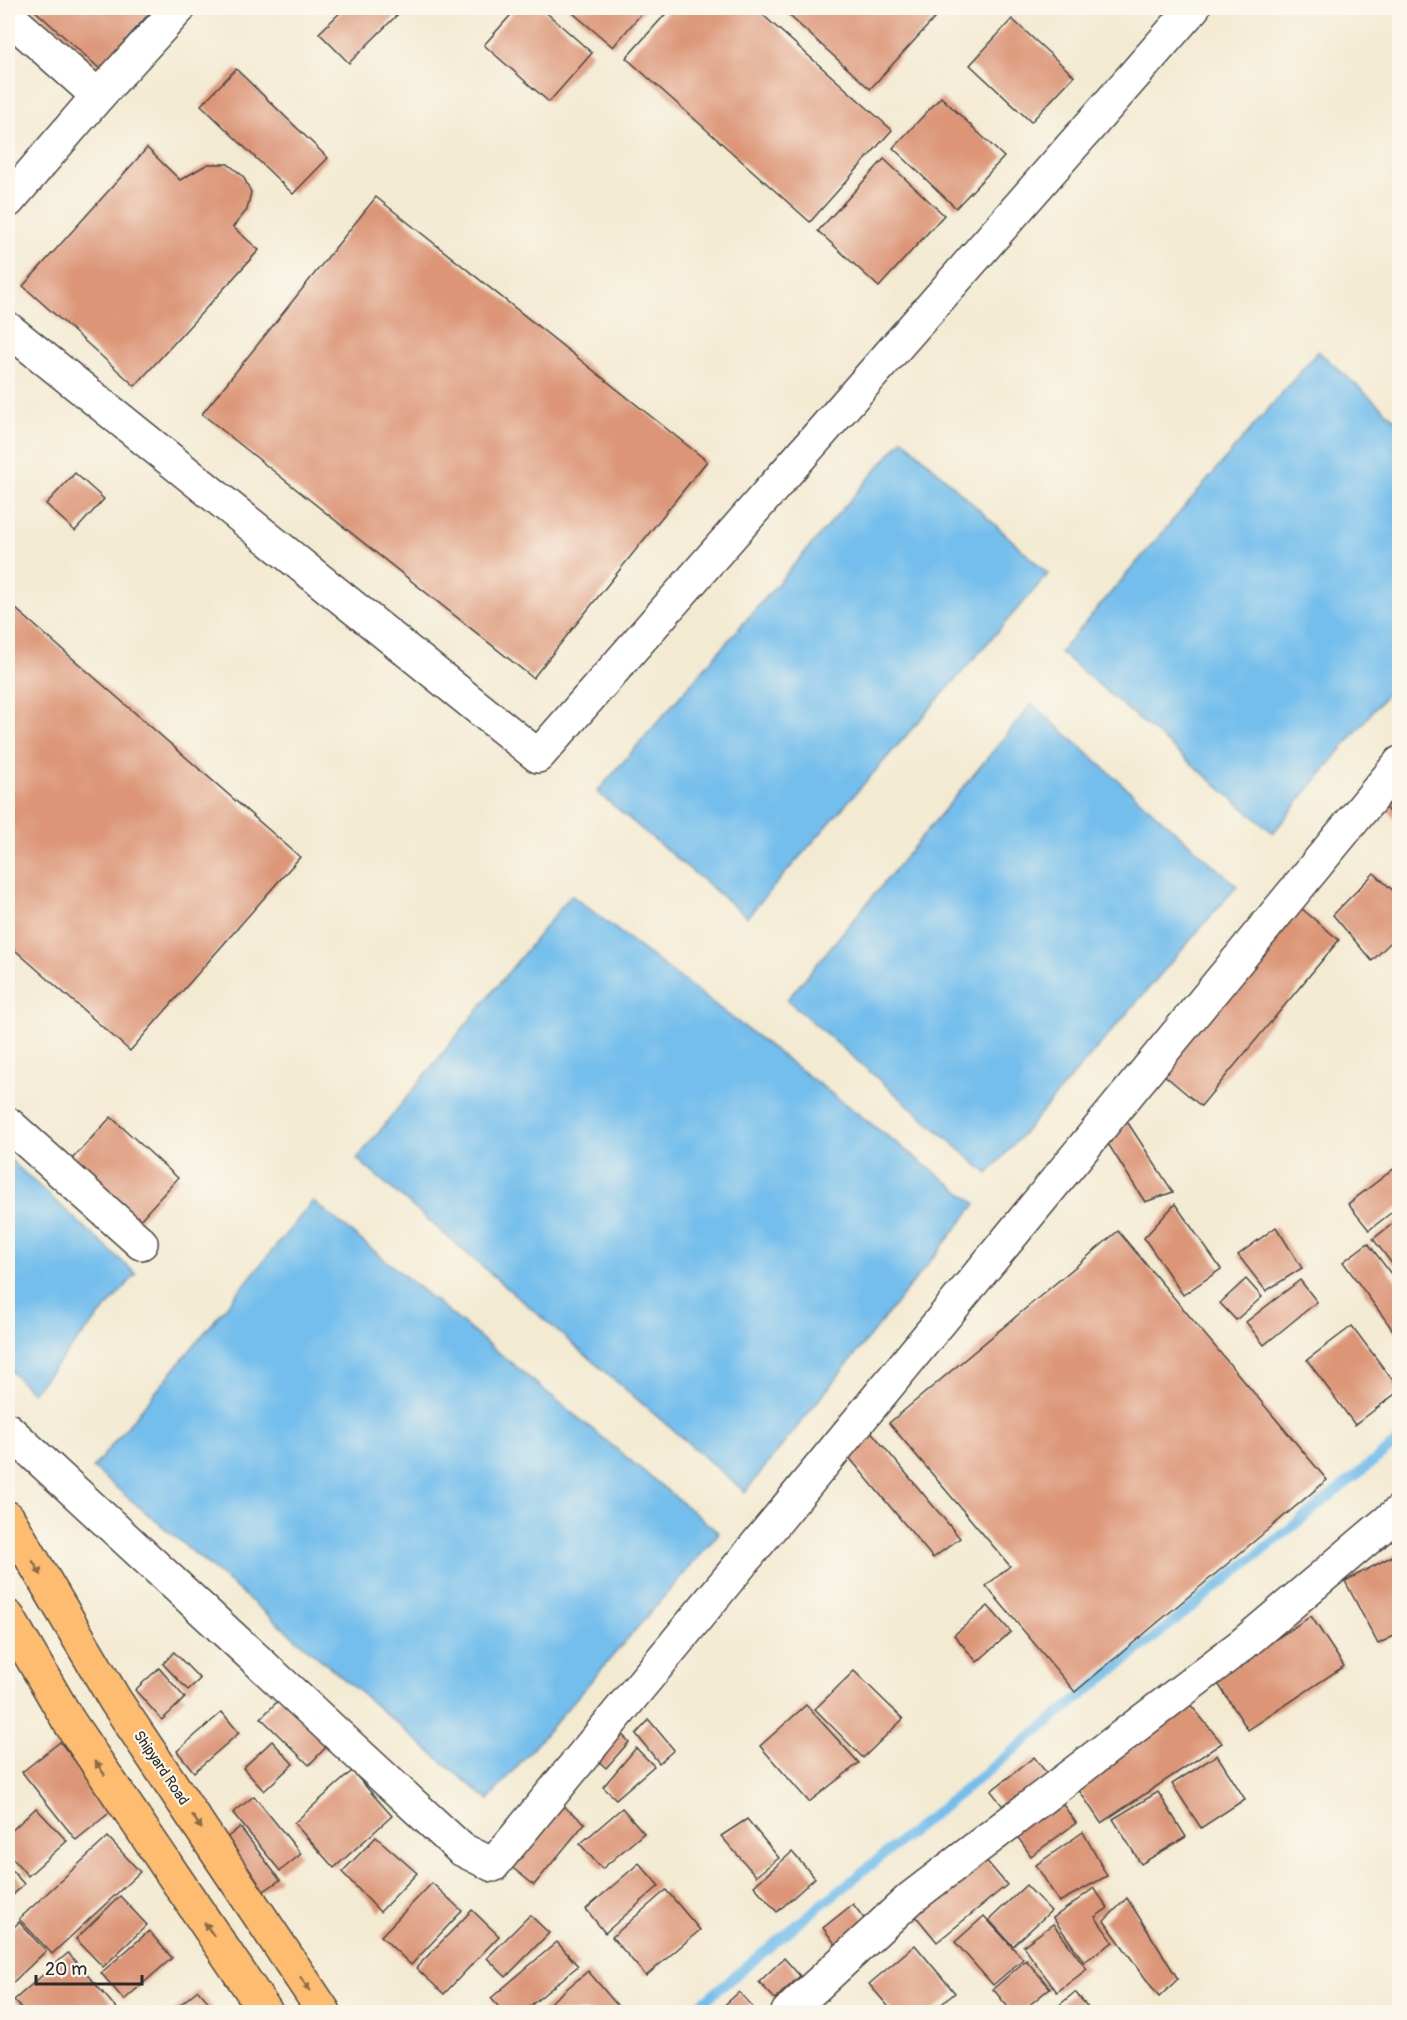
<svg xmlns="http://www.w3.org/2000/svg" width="1407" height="2020" viewBox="0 0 1407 2020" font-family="Pangolin,sans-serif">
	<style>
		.water { fill: #73beec; stroke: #4f748c; stroke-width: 1.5 }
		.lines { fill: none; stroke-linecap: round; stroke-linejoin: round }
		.stream { stroke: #73beec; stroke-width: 10 }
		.building { fill: #dc9577 }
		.minor-casing { stroke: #494844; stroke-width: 36 }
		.major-casing { stroke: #494844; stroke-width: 36 }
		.minor { stroke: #fff; stroke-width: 33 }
		.major { stroke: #fdbc6f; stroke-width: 33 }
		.oneway { fill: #8a6c4a }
		.labels { text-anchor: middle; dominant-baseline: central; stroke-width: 4.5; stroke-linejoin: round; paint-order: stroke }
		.street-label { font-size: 15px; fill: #2b2b2b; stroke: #fbf7ec }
	</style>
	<rect width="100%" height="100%" fill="#fbf7ec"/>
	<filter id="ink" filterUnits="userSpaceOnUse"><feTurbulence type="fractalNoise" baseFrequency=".0167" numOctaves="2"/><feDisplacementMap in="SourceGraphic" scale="12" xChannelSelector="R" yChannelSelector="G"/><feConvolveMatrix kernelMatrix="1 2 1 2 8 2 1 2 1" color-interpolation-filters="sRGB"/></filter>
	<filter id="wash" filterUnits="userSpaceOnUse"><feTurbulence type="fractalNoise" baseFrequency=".008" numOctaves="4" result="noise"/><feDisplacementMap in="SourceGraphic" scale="24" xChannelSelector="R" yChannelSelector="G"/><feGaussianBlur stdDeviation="1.35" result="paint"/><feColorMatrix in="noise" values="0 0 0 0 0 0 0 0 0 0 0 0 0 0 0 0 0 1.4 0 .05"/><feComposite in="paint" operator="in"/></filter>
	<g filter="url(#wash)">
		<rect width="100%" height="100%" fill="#f3ead2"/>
		<g class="water">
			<path d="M 1318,351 L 1399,423 L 1399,679 L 1273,833 L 1060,652 Z"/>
			<path d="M 903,439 L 1048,574 L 747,917 L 597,792 Z"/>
			<path d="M 1032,704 L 1237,886 L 988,1174 L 787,1000 Z"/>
			<path d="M 571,895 L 976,1204 L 745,1492 L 357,1159 Z"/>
			<path d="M 8,1158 L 136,1274 L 32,1393 L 8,1368 Z"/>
			<path d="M 313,1201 L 719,1533 L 488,1800 L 93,1468 Z"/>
		</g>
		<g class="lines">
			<path class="stream" d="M 691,2012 L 811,1913 L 1400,1440"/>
		</g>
		<g id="blocks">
			<g class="building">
				<path d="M 32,8 L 154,8 L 100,69 Z"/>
				<path d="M 345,8 L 404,8 L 349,63 L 319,33 Z"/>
				<path d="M 517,8 L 541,8 L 592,53 L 549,102 L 484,45 Z"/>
				<path d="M 567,8 L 646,8 L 613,47 Z"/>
				<path d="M 671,8 L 755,8 L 892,130 L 810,222 L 626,58 Z"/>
				<path d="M 781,8 L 944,8 L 870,89 Z"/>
				<path d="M 1012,19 L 1074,76 L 1031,122 L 970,65 Z"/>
				<path d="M 236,69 L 328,158 L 293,194 L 201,105 Z"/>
				<path d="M 941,97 L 1004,157 L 956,208 L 893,148 Z"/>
				<path d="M 147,148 L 180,180 L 208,164 L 228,164 L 243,176 L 251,192 L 247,210 L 233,227 L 259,250 L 135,386 L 23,286 Z"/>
				<path d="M 884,159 L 944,215 L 879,287 L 818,231 Z"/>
				<path d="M 376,197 L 707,461 L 533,678 L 202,414 Z"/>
				<path d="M 75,473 L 104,499 L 75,531 L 46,504 Z"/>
				<path d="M 8,602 L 300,857 L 130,1051 L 8,944 Z"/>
				<path d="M 1400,778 L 1400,826 L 1380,801 Z"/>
				<path d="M 1374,873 L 1400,897 L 1400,933 L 1372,961 L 1333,915 Z"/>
				<path d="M 1295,903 L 1339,940 L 1201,1106 L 1157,1069 Z"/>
				<path d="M 111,1117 L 178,1178 L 139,1221 L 72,1159 Z"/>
				<path d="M 1128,1123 L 1173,1192 L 1145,1202 L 1105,1139 Z"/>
				<path d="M 1400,1164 L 1400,1206 L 1369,1230 L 1348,1204 Z"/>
				<path d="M 1175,1204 L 1221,1269 L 1183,1295 L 1144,1238 Z"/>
				<path d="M 1400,1218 L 1400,1260 L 1393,1265 L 1373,1239 Z"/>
				<path d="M 1276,1227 L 1302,1268 L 1266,1291 L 1238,1255 Z"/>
				<path d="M 1118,1231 L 1327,1480 L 1075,1692 L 986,1586 L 1010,1566 L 889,1423 Z"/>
				<path d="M 1368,1243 L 1400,1286 L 1400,1330 L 1395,1333 L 1343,1262 Z"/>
				<path d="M 1246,1279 L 1262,1297 L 1236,1320 L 1220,1303 Z"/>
				<path d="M 1300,1280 L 1317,1302 L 1264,1345 L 1246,1322 Z"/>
				<path d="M 1352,1326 L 1400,1390 L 1355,1425 L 1307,1360 Z"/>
				<path d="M 869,1429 L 960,1538 L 933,1558 L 843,1450 Z"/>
				<path d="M 1400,1552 L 1400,1633 L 1378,1644 L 1345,1581 Z"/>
				<path d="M 988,1606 L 1011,1632 L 977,1662 L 954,1635 Z"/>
				<path d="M 1311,1616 L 1344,1666 L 1248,1730 L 1215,1679 Z"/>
				<path d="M 174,1652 L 200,1679 L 188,1690 L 163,1664 Z"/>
				<path d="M 159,1668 L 185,1698 L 162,1720 L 135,1690 Z"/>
				<path d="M 854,1671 L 903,1719 L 863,1758 L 815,1709 Z"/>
				<path d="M 282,1697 L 329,1744 L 309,1765 L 261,1718 Z"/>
				<path d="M 1189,1703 L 1222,1743 L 1101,1823 L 1074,1783 Z"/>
				<path d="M 806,1705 L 859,1763 L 809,1802 L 760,1746 Z"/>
				<path d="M 222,1712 L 239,1733 L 194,1772 L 177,1751 Z"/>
				<path d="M 649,1720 L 674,1750 L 659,1763 L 636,1734 Z"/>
				<path d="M 615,1727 L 629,1742 L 606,1768 L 591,1754 Z"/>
				<path d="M 272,1741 L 293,1764 L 264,1791 L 243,1768 Z"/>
				<path d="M 60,1742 L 114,1809 L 76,1840 L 22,1772 Z"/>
				<path d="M 636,1748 L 654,1766 L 616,1799 L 603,1787 Z"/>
				<path d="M 1217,1755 L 1245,1799 L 1201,1828 L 1172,1784 Z"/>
				<path d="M 1034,1757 L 1048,1775 L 1005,1809 L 991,1791 Z"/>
				<path d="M 352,1771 L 392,1816 L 334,1868 L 294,1823 Z"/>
				<path d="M 1158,1792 L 1186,1837 L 1141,1864 L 1113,1819 Z"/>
				<path d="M 254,1796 L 301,1854 L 280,1871 L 233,1813 Z"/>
				<path d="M 1057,1796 L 1076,1823 L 1031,1856 L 1012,1829 Z"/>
				<path d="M 560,1804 L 585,1823 L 534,1885 L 509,1865 Z"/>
				<path d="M 36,1808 L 67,1841 L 28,1876 L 8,1853 L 8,1834 Z"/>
				<path d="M 622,1808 L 644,1833 L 602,1869 L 580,1844 Z"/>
				<path d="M 747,1819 L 779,1858 L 756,1876 L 721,1836 Z"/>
				<path d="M 240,1827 L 280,1880 L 258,1895 L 219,1844 Z"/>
				<path d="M 1083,1832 L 1107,1876 L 1059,1902 L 1036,1865 Z"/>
				<path d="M 108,1837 L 140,1872 L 52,1954 L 19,1919 Z"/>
				<path d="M 376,1837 L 417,1873 L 380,1912 L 342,1872 Z"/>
				<path d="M 792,1852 L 815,1878 L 777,1912 L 754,1886 Z"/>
				<path d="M 979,1852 L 1007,1885 L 937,1942 L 910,1909 Z"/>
				<path d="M 639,1863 L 659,1886 L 605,1933 L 586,1909 Z"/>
				<path d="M 8,1866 L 24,1884 L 8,1900 Z"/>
				<path d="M 432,1883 L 462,1911 L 411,1965 L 381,1936 Z"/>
				<path d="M 1026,1885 L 1051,1911 L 1013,1946 L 989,1920 Z"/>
				<path d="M 1094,1888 L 1108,1908 L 1095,1917 L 1113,1942 L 1084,1962 L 1053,1918 Z"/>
				<path d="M 666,1890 L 700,1930 L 646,1976 L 612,1937 Z"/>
				<path d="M 120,1896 L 147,1925 L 103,1967 L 76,1939 Z"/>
				<path d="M 1127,1898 L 1178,1979 L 1159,1997 L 1104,1921 Z"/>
				<path d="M 853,1904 L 866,1921 L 836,1945 L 823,1928 Z"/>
				<path d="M 472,1910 L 499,1936 L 444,1994 L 416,1968 Z"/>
				<path d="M 530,1915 L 549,1933 L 506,1977 L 487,1958 Z"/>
				<path d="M 984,1916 L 1023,1959 L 993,1985 L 955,1942 Z"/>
				<path d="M 19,1922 L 46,1951 L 8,1987 L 8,1933 Z"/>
				<path d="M 1053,1924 L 1087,1969 L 1057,1992 L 1023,1946 Z"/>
				<path d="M 149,1931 L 172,1958 L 124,2000 L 101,1973 Z"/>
				<path d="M 557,1942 L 578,1966 L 523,2012 L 503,2012 L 491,1998 Z"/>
				<path d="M 915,1945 L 955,1993 L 932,2012 L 893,2012 L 869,1984 Z"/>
				<path d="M 68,1953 L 118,2010 L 116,2012 L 25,2012 L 14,2000 Z"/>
				<path d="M 784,1958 L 800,1976 L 775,1999 L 759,1982 Z"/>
				<path d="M 1026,1960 L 1050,1988 L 1021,2012 L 1012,2012 L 993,1989 Z"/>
				<path d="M 588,1971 L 623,2012 L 539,2012 Z"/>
				<path d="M 198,1990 L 217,2012 L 171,2012 Z"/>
				<path d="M 739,1992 L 757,2012 L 717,2012 Z"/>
				<path d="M 1075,1992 L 1092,2012 L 1051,2012 Z"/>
			</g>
		</g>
	</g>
	<g filter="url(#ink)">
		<use href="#blocks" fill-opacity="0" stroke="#494844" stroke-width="1.5"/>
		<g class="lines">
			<defs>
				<g id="minor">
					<path d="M 8,16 L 98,96 L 8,201"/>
					<path d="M 98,96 L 179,8"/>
					<path d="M 8,329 L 538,756 L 1193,8"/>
					<path d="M 8,1124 L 141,1243"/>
					<path d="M 8,1430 L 461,1849 L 493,1865 L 1400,763"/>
					<path d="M 788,2012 L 911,1898 L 1243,1644 L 1400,1511"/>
				</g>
				<g id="major">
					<path d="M 8,1518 L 115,1700 L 324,2012"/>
					<path d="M 8,1617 L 68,1720 L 266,2012"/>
				</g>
			</defs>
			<use href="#minor" class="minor-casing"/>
			<use href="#major" class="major-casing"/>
			<use href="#minor" class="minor"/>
			<use href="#major" class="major"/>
		</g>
		<defs><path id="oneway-solid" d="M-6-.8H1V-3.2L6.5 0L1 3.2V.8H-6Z" transform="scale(1.5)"/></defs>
		<g class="oneway">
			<use href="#oneway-solid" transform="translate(37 1568) rotate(59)"/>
			<use href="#oneway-solid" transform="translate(100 1768) rotate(-124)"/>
			<use href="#oneway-solid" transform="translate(197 1822) rotate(56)"/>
			<use href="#oneway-solid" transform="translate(209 1929) rotate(-124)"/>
			<use href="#oneway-solid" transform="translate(305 1984) rotate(56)"/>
		</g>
	</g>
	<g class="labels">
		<g class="street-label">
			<text transform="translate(161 1768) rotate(56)">Shipyard Road</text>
		</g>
	</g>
	<rect width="1407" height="2020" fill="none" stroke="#fbf7ec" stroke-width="30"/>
	<path d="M36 1975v9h106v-9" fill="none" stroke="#2b2b2b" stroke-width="3"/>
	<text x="45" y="1975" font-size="18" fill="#2b2b2b" stroke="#fbf7ec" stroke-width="4.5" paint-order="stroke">20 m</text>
</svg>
